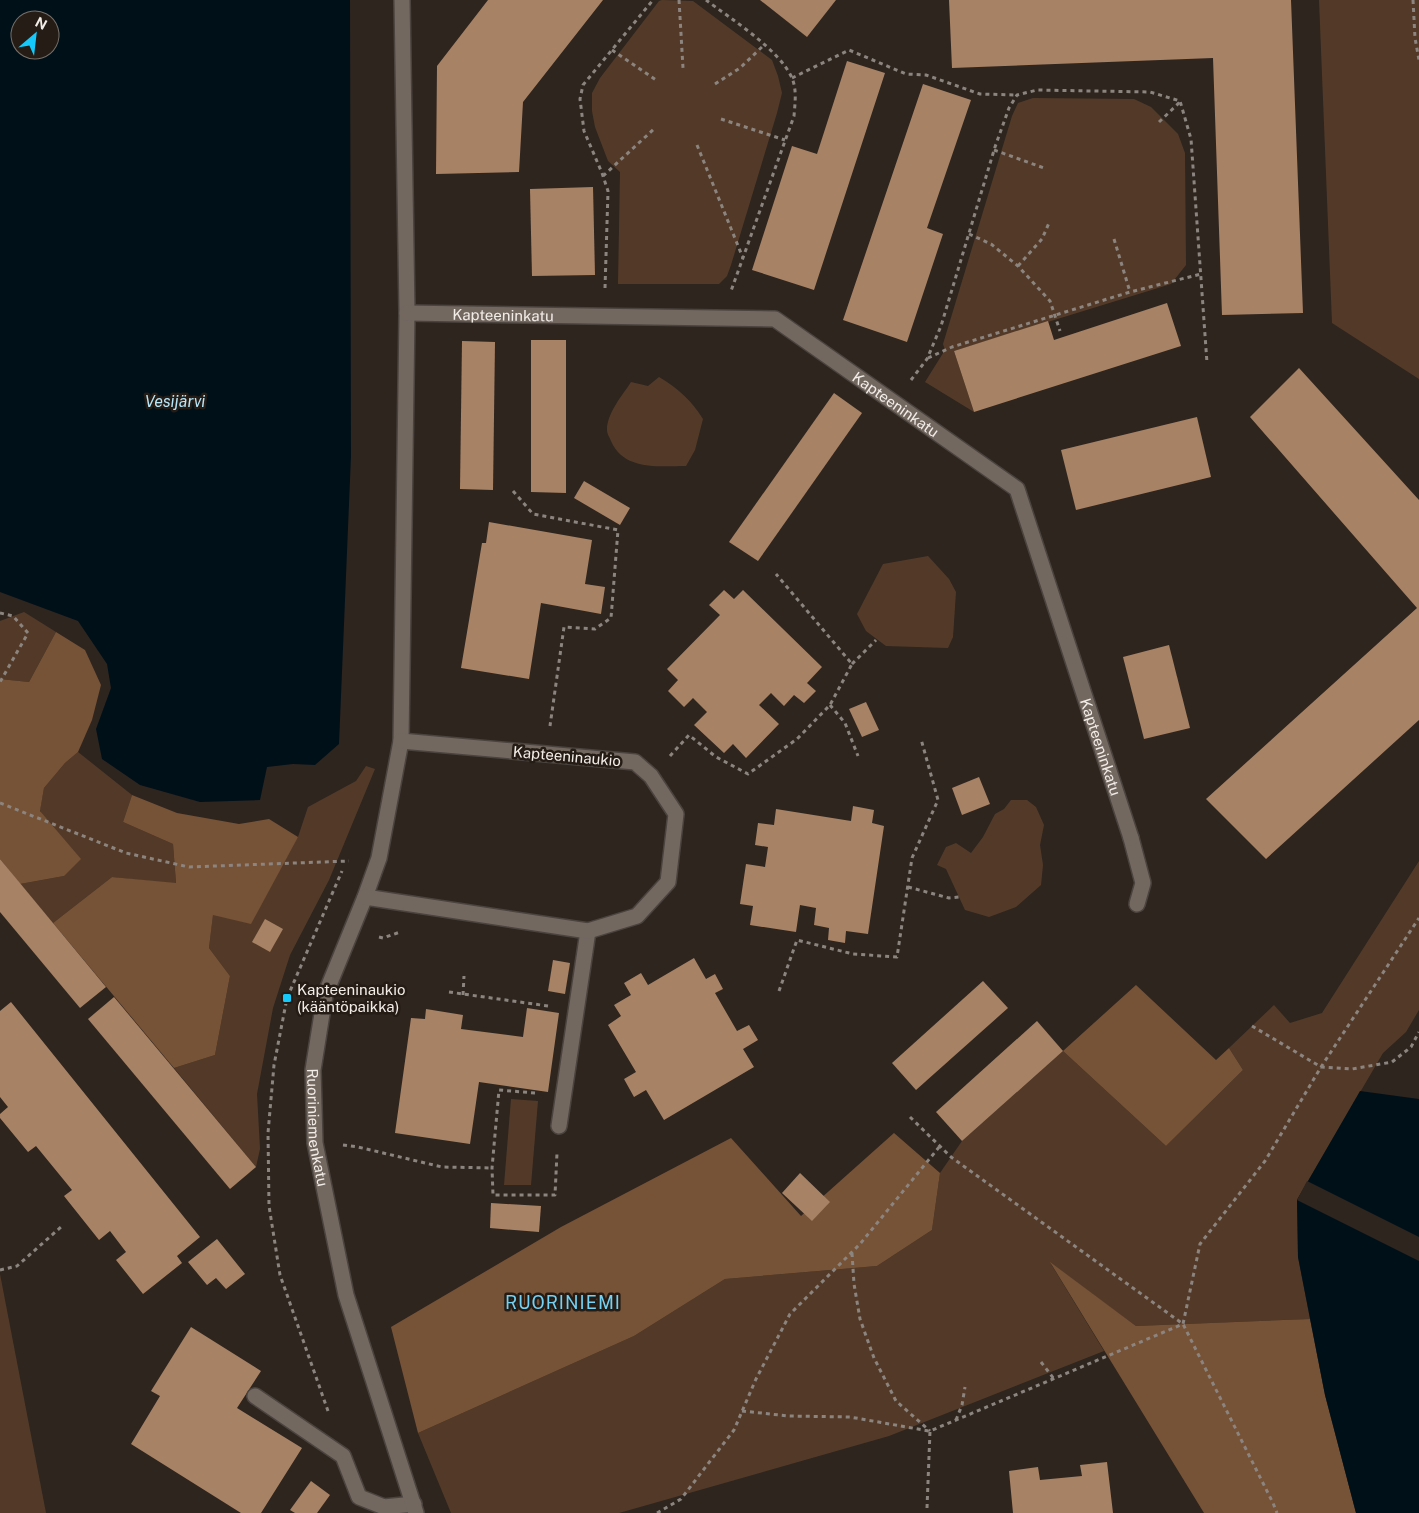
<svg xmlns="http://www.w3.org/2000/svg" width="1419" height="1513" viewBox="0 0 1419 1513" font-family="'Public Sans',sans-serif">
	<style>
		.green { fill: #533a28 }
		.forest { fill: #765237 }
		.water { fill: #001019; fill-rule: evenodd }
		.pier { fill: #2e251f }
		.building { fill: #a88265 }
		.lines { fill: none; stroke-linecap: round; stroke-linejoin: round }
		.service-casing { stroke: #4b433e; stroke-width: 18 }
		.minor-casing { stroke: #4b433e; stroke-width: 18 }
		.path { stroke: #8c847f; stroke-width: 3; stroke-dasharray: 4 4; stroke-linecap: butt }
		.service { stroke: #726860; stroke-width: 15 }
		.minor { stroke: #726860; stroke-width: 15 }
		.poi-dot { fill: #15cafb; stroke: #241c15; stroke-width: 2 }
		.labels { text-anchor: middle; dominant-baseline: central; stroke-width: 5; stroke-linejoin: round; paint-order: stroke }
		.street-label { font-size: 15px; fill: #f2ece7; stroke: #241c15 }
		.poi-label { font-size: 15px; fill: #f2ece7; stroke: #241c15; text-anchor: start }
		.water-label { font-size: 16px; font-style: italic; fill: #b7e6f9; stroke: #241c15 }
		.quarter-label { font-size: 18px; letter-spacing: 1px; fill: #75d2f3; stroke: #241c15 }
	</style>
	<rect width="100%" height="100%" fill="#2e251f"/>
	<g class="green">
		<path d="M 662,0 L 693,1 L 772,60 L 778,76 L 782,93 L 777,113 L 731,265 L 727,276 L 719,284 L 618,284 L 620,172 L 608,161 L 595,127 L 592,111 L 592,93 L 600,78 L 659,1 Z"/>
		<path d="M 1319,0 L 1419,0 L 1419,379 L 1332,323 Z"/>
		<path d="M 1033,98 L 1134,99 L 1151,107 L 1178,134 L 1185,153 L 1186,265 L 1171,284 L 954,351 L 974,412 L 925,382 L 945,350 L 943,344 L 1012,116 L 1018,103 Z"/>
		<path d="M 659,377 C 678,388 692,401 703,419 L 695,450 L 686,466 C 659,466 624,471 611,441 C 610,438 607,434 607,430 C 607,413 622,396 631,382 L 648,386 Z"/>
		<path d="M 928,556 L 949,579 L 956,592 L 953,637 L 948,648 L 886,646 L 866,631 L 857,614 L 883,564 Z"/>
		<path d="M 24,612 L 56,632 L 29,682 L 0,679 L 0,621 Z"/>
		<path d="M 78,752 L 132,795 L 123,822 L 173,844 L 176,884 L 112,877 L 53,923 L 20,884 L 64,876 L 40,810 L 44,788 L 65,763 Z"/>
		<path d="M 366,766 L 375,769 L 329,880 L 290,955 L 273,1008 L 257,1094 L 260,1149 L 256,1167 L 174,1068 L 215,1055 L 230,976 L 209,948 L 213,914 L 298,837 L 308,807 L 356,781 Z"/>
		<path d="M 1011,800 L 1027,800 L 1036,807 L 1044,825 L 1040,845 L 1043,865 L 1041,885 L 1016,907 L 989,917 L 965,910 L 946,869 L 937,865 L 946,847 L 956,843 L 971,853 L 983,837 L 995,814 L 1004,809 Z"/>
		<path d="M 1419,861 L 1419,1010 L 1406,1032 L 1383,1053 L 1297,1200 L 1298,1257 L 1310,1319 L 1136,1326 L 1051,1264 L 1104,1351 L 889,1436 L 619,1513 L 451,1513 L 418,1433 L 634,1336 L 725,1279 L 877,1266 L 932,1230 L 940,1173 L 962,1141 L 1063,1051 L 1166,1146 L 1243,1070 L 1229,1048 L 1274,1005 L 1290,1023 L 1322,1013 Z"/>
		<path d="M 511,1099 L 538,1101 L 531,1185 L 504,1185 Z"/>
		<path d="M 0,1274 L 46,1513 L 0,1513 Z"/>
	</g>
	<g class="forest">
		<path d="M 56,632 L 85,650 L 101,685 L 92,720 L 78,752 L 65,763 L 44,788 L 40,811 L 81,859 L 64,876 L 20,884 L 0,859 L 0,679 L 29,682 Z"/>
		<path d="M 132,795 L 177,813 L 239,824 L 269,819 L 298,837 L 251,924 L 213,915 L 209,948 L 230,976 L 215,1055 L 174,1068 L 53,923 L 112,877 L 176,883 L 173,844 L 123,822 Z"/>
		<path d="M 1136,985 L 1216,1060 L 1229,1048 L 1243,1070 L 1166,1146 L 1063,1051 Z"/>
		<path d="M 894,1133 L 940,1173 L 932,1230 L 877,1266 L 725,1279 L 634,1336 L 418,1433 L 391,1327 L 561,1227 L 731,1138 L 801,1216 Z"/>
		<path d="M 1050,1262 L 1136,1326 L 1310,1319 L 1325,1395 L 1356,1513 L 1204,1513 Z"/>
	</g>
	<g class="water">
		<path d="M 0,0 L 350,0 L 351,456 L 339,744 L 315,765 L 293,764 L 267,767 L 260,800 L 200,802 L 140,785 L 102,759 L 96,729 L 111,688 L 107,664 L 78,621 L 0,592 ZM 20,20 L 50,20 L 50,50 L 20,50 Z"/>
		<path d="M 1360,1091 L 1419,1099 L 1419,1513 L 1356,1513 L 1325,1395 L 1298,1257 L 1297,1200 Z"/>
	</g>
	<path class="pier" d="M 1307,1181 L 1419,1237 L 1419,1261 L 1297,1200 Z"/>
	<g class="building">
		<path d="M 488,0 L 603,0 L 523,102 L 519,172 L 436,174 L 437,66 Z"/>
		<path d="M 760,0 L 836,0 L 807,37 Z"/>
		<path d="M 949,0 L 1291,0 L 1303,313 L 1222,315 L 1213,58 L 952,68 Z"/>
		<path d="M 847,61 L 885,73 L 814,290 L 752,270 L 792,146 L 817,154 Z"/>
		<path d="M 923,84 L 971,100 L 927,228 L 943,234 L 907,342 L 843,320 Z"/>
		<path d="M 593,187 L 595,275 L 532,276 L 530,189 Z"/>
		<path d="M 1167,303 L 1181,346 L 974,412 L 954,351 L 1048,321 L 1054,340 Z"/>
		<path d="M 531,340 L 566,340 L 566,493 L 531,492 Z"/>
		<path d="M 462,341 L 495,342 L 493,490 L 460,489 Z"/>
		<path d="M 1299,368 L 1419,500 L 1419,720 L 1266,859 L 1206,799 L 1417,608 L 1250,417 Z"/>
		<path d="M 834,393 L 862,413 L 758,561 L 729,542 Z"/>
		<path d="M 1197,417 L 1211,477 L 1076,510 L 1061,450 Z"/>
		<path d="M 584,481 L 630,508 L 620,525 L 574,498 Z"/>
		<path d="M 489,522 L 592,540 L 585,584 L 605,587 L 601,614 L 541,603 L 529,679 L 461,668 L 482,543 L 486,543 Z"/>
		<path d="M 724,590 L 734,599 L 743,590 L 822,667 L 807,683 L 816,691 L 804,703 L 794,695 L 784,706 L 771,693 L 759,705 L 779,724 L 746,758 L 733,744 L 724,753 L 694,725 L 707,712 L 693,698 L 684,707 L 668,691 L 678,680 L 667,669 L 720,615 L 709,605 Z"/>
		<path d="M 1169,645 L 1190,728 L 1144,739 L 1123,657 Z"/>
		<path d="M 866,702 L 879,730 L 862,737 L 849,709 Z"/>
		<path d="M 979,777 L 990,804 L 962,815 L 952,788 Z"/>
		<path d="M 853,806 L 874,810 L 872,823 L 884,826 L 868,934 L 846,931 L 845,943 L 828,940 L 829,928 L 814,925 L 816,908 L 800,905 L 796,932 L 750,925 L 753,906 L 740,904 L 746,864 L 765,867 L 768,847 L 755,845 L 758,823 L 774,825 L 776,809 L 851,821 Z"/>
		<path d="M 0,859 L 106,987 L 80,1008 L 0,912 Z"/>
		<path d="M 265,919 L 283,929 L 270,952 L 252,942 Z"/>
		<path d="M 694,958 L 706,979 L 715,974 L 723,989 L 715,993 L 737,1031 L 749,1025 L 758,1040 L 743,1049 L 754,1067 L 664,1120 L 646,1090 L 634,1097 L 624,1079 L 636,1072 L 608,1025 L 621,1016 L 614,1005 L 631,995 L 624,983 L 641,973 L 648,985 Z"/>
		<path d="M 553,960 L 570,963 L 565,994 L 548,991 Z"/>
		<path d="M 983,981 L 1008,1008 L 916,1090 L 892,1063 Z"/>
		<path d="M 114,997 L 256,1167 L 230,1189 L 88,1019 Z"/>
		<path d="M 11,1002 L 200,1237 L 177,1256 L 182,1263 L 143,1294 L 116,1260 L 126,1252 L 110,1231 L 99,1240 L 64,1196 L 72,1190 L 36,1146 L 28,1152 L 0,1118 L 0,1114 L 8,1107 L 0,1097 L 0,1011 Z"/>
		<path d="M 527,1008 L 559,1013 L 548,1092 L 479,1082 L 470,1144 L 395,1133 L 411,1018 L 425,1019 L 426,1009 L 463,1015 L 461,1029 L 523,1037 Z"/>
		<path d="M 1037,1021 L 1063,1051 L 962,1141 L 936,1112 Z"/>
		<path d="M 800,1173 L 830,1202 L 812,1221 L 782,1193 Z"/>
		<path d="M 491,1203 L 541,1206 L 539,1232 L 490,1228 Z"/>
		<path d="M 217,1239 L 245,1274 L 226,1289 L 216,1278 L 207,1285 L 188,1262 Z"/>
		<path d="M 191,1327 L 261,1371 L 237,1408 L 302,1448 L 261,1513 L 241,1513 L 131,1444 L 160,1396 L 151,1391 Z"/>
		<path d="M 1107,1462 L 1113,1513 L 1013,1513 L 1009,1471 L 1038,1467 L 1040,1480 L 1082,1476 L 1080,1465 Z"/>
		<path d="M 311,1481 L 330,1495 L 317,1513 L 295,1513 L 290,1510 Z"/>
	</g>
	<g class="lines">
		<defs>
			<g id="service">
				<path d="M 1131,838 L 1143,883 L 1137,904"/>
				<path d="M 559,1126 L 588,931"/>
				<path d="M 255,1396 L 343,1456 L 359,1497 L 384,1507 L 414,1504"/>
			</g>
			<g id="minor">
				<path id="s1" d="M 402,0 L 407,313 L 401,741 L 379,858 L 365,897 L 325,995 L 313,1070 L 315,1143 L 346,1295 L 416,1513"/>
				<path id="s2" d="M 407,313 L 775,319 L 1017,489 L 1131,838"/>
				<path d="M 365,897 L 588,931 L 637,916 L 668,882 L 676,814 L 651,776 L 635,762 L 401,741"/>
			</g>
		</defs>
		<use href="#service" class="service-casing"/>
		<use href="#minor" class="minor-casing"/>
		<g class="path">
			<path d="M 679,0 L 683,68"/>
			<path d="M 706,0 C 731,19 779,49 792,78 C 797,90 795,103 794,116 L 731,291"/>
			<path d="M 1413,0 L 1415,38 L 1419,60"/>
			<path d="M 612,50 L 656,80"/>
			<path d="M 792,78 L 849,50 L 906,74 L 926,75 L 980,94 L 1017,95"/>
			<path d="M 715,84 L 740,68 L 764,45"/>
			<path d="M 721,119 L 785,140"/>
			<path d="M 1159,122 L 1180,102"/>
			<path d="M 697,145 L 743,258"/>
			<path d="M 994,150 L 1044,168"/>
			<path d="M 603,176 L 655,128"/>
			<path d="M 969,234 L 991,244 L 1018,266 L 1050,301 L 1060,331"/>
			<path d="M 1114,239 L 1130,292"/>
			<path d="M 1018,266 L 1042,239 L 1049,223"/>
			<path d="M 605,288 L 608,191 L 602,173 L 584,131 L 580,99 L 583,85 L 653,0"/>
			<path d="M 928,358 L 952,347 L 1130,292 L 1201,274"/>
			<path d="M 911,380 L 927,359 L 941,326 L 995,147 L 1009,108 L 1017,95 L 1037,90 L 1150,92 L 1180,101 L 1191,139 L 1207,363"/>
			<path d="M 513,491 L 533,514 L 618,530 L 611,618 L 595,629 L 564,627 L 550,726"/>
			<path d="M 0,613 L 13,616 L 28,633 L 0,682"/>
			<path d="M 852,664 L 876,640"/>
			<path d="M 830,705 L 845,723 L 858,756"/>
			<path d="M 670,756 L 689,735 L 716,757 L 748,774 L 797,739 L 830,705 L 852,664 L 776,574"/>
			<path d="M 0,803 L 126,853 L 189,867 L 349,861"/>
			<path d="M 908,887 L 949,898 L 959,897"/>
			<path d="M 379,937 L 383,938 L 400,932"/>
			<path d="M 779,991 L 797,940 L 853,954 L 897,957 L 912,858 L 938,800 L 921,739"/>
			<path d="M 449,992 L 548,1006"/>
			<path d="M 463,995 L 464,976"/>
			<path d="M 1252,1026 L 1321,1067 L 1352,1069 L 1392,1062 L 1411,1047 L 1419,1032"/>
			<path d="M 535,1093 L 499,1090 L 492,1168 L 493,1195 L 555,1195 L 557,1153"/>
			<path d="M 910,1117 L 951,1157 L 1183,1324 L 1273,1503 L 1277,1513"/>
			<path d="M 343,1145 L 358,1147 L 442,1167 L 492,1168"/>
			<path d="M 852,1253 L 854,1284 L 860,1319 L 874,1358 L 896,1401 L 930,1431"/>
			<path d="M 0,1270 L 17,1266 L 61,1227"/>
			<path d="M 1041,1362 L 1054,1379"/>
			<path d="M 328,1411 L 280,1275 L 269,1206 L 268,1133 L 274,1065 L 287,998 L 342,871"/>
			<path d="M 742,1411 L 789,1416 L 850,1417 L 929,1431"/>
			<path d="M 956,1420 L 962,1405 L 965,1387"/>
			<path d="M 927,1508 L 930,1431 L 1183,1324 L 1200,1244 L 1265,1161 L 1321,1067 L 1419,918"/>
			<path d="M 657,1513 L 681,1499 L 734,1430 L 756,1379 L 790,1314 L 860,1244 L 940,1146"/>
		</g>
		<use href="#service" class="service"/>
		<use href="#minor" class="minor"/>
	</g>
	<rect class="poi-dot" x="282" y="993" width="10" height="10" rx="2.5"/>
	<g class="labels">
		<g class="street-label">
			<text stroke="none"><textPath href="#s2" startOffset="96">Kapteeninkatu</textPath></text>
			<text stroke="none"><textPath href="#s2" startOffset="516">Kapteeninkatu</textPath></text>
			<text stroke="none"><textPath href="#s2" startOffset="935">Kapteeninkatu</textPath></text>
			<text transform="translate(567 756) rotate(5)">Kapteeninaukio</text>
			<text stroke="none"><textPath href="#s1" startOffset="1141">Ruoriniemenkatu</textPath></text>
		</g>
		<g class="poi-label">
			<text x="297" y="989">Kapteeninaukio<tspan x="297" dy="17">(kääntöpaikka)</tspan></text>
		</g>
		<g class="water-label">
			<text x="175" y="401">Vesijärvi</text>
		</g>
		<g class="quarter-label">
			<text x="563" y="1302">RUORINIEMI</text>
		</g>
	</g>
	<g transform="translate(35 35) rotate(28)"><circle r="24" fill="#241c15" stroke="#766f69"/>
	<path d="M0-4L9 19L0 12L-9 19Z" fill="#15cafb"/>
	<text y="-8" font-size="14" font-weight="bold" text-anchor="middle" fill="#f2ece7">N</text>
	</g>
</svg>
